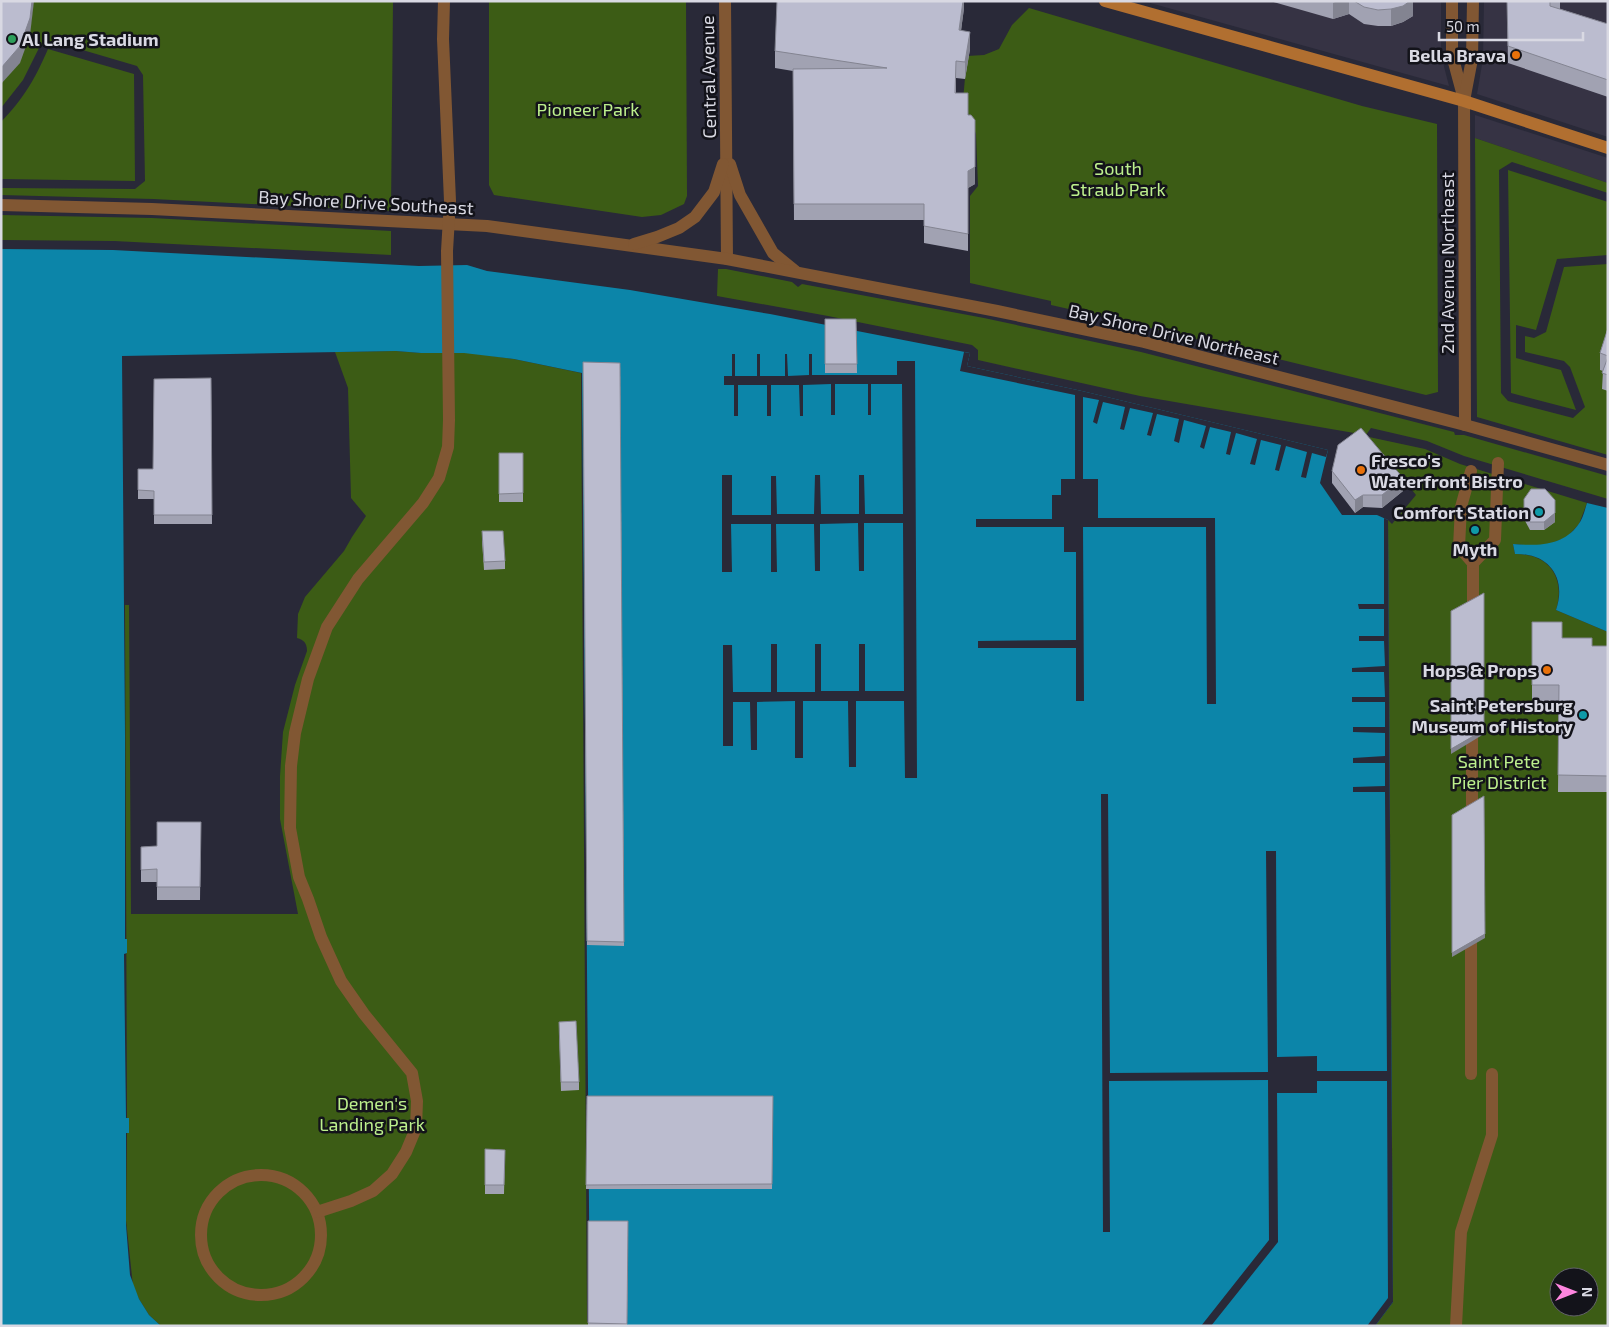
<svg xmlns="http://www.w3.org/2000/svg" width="1609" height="1327" viewBox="0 0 1609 1327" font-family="'Exo 2',sans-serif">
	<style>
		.commercial { fill: #363344 }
		.green { fill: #3c5c15; fill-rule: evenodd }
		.water { fill: #0c85a9 }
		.pier { fill: #292938 }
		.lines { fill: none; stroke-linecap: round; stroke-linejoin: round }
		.street { stroke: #815733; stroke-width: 12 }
		.secondary { stroke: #b16f30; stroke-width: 12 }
		.wall { fill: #a1a2b2 }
		.shaded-wall { fill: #838491 }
		.building { fill: #bbbccf; stroke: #838491 }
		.leisure-dot { fill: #2e9e5b; stroke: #13131a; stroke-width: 2 }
		.food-dot { fill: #e8710a; stroke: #13131a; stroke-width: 2 }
		.culture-dot { fill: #0f9aa8; stroke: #13131a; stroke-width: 2 }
		.labels { text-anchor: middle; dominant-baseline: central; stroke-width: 5; stroke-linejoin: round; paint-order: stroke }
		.poi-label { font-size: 18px; font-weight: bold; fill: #d9d9e3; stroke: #13131a; text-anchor: end }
		.street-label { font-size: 18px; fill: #d9d9e3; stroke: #13131a }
		.park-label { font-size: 18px; fill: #bdf08d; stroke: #13131a }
	</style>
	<rect width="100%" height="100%" fill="#292938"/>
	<g class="commercial">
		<path d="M 1143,1 L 1441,1 L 1441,55 L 1449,86 Z"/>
		<path d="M 1484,1 L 1608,1 L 1608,137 L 1477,94 L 1483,59 Z"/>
		<path d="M 1475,115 L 1608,158 L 1608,183 L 1475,138 Z"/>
	</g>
	<g class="green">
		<path d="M 1,1 L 393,1 L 391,211 L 153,199 L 1,195 L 1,188 L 135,189 L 145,181 L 143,75 L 137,66 L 52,41 L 40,46 L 23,80 L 1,108 Z"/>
		<path d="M 489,1 L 686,1 L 687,196 L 684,204 L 661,215 L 642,217 L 494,195 L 489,185 Z"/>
		<path d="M 1029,8 L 1362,106 L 1437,124 L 1438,392 L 1426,395 C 1301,365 1176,333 1051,305 L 1051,301 L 970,283 L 970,196 L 978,186 L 976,134 L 963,100 L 967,56 L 984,55 L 999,49 L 1012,25 Z"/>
		<path d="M 48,49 L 134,74 L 135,181 L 1,179 L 1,122 C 24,98 35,79 48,49 Z"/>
		<path d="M 1475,138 L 1608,183 L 1608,193 L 1512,162 L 1499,170 L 1501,393 L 1508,401 L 1573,418 L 1585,407 L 1570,367 L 1564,361 L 1525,352 L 1525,336 L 1534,338 L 1546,332 L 1564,267 L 1608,264 L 1608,455 L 1477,417 Z"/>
		<path d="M 1508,170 L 1608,202 L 1608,255 L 1557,259 L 1536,330 L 1516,325 L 1516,358 L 1561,370 L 1576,410 L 1511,393 Z"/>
		<path d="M 1,215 L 152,218 L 391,231 L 391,255 L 114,241 L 1,240 Z"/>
		<path d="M 718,269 L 726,269 L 792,282 L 798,287 L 802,284 L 984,318 L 1141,352 L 1454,432 L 1455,435 L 1464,435 L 1608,476 L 1608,499 L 1464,456 L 1427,441 L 1371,428 L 1366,435 L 1140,396 L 978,360 L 978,350 L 972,345 L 828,316 L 717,296 Z"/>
		<path d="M 396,351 L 421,353 L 472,353 L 514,359 L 581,373 L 587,1321 L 590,1326 L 161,1326 L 149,1315 L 139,1299 L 133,1286 L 126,1220 L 127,1133 L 129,1133 L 129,1118 L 127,1118 L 125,605 L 129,605 L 131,914 L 298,914 L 280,819 L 280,776 L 283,732 L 295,685 L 307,651 C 307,643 304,640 297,638 L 298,614 L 305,597 L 344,551 L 352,537 L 366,516 L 351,498 L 348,388 L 335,352 Z"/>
		<path d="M 1369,437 L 1425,449 L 1460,464 L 1587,503 L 1579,524 L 1567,537 L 1550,544 L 1535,546 L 1513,544 L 1515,554 C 1549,553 1566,578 1556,610 L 1608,632 L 1608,1326 L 1375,1326 L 1393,1302 L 1388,520 L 1392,524 L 1416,495 ZM 1559,1277 L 1589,1277 L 1589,1307 L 1559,1307 Z"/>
	</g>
	<g class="water">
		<path d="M 1,249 L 113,250 L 419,266 L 467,265 L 487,271 L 630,290 L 770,314 L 970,353 L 967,366 L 1082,391 L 1328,450 L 1320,483 L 1342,515 L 1377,515 L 1388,520 L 1393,1302 L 1375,1326 L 590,1325 L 582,373 L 514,359 L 464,353 L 421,353 L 396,351 L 122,356 L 125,735 L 125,939 L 127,939 L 127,953 L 124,954 L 126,1118 L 129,1118 L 129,1133 L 126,1133 L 126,1225 L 130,1275 L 139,1299 L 149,1315 L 161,1326 L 1,1326 Z"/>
		<path d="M 1587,503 L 1608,508 L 1608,632 L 1556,610 C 1567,578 1549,553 1515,554 L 1513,544 C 1537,546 1563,546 1578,525 C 1583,519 1585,509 1587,503 Z"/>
	</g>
	<g class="pier">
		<path d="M 964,352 L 970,353 L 967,366 L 1082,391 L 1328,450 L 1326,457 L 1312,453 L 1306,478 L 1301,477 L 1307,452 L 1286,446 L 1279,471 L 1275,470 L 1281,445 L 1261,440 L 1255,465 L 1250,464 L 1257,439 L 1236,433 L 1230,455 L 1226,454 L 1231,432 L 1210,427 L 1204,449 L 1200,447 L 1206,426 L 1184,420 L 1179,443 L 1174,441 L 1179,419 L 1157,414 L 1151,436 L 1147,435 L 1153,413 L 1130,408 L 1124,430 L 1120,429 L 1125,407 L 1103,402 L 1097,424 L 1093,422 L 1099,400 L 1083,397 L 1083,479 L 1098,479 L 1098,518 L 1215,518 L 1216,704 L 1207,704 L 1206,527 L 1083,527 L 1084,701 L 1076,701 L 1076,648 L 978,648 L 978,641 L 1076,640 L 1076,552 L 1064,552 L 1064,527 L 976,527 L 976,519 L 1052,519 L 1052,495 L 1061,495 L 1061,479 L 1075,479 L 1075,395 L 960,371 Z"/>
		<path d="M 732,354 L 735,354 L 735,376 L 757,376 L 757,354 L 760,354 L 760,376 L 785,376 L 785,354 L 787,354 L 788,376 L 809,375 L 809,354 L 812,354 L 812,375 L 897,375 L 897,361 L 915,361 L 917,778 L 905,778 L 904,701 L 856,701 L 856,767 L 849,767 L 848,701 L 803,701 L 803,758 L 795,758 L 795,701 L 757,702 L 757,750 L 751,750 L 750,702 L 733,702 L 733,746 L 723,746 L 723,645 L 732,645 L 733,692 L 771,692 L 771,644 L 777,644 L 777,692 L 815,692 L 815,644 L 821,644 L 821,691 L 859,691 L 859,644 L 865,644 L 865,691 L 904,691 L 903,523 L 864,523 L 864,571 L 859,571 L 858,523 L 820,524 L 820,571 L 815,571 L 814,524 L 776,524 L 777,572 L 771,572 L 771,524 L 731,524 L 732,572 L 722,572 L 722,475 L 732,475 L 732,515 L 771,515 L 771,476 L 776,476 L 777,514 L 814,514 L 815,475 L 820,475 L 821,514 L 859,514 L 859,475 L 864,475 L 865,514 L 903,514 L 902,384 L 871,384 L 871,415 L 868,415 L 868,384 L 835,384 L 835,415 L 831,415 L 831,384 L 803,385 L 803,416 L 800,416 L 799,385 L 771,385 L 771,416 L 767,416 L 767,385 L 738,385 L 738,416 L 734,416 L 734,385 L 724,385 L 724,376 L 732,376 Z"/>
		<path d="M 1384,518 L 1388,520 L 1393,1302 L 1375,1326 L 1367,1326 L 1388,1298 L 1387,1081 L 1317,1081 L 1317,1093 L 1277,1093 L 1278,1242 L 1211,1326 L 1201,1326 L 1269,1240 L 1268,1080 L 1109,1081 L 1110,1232 L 1103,1232 L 1101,794 L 1108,794 L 1110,1073 L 1268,1072 L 1266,851 L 1276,851 L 1277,1057 L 1317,1056 L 1317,1071 L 1387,1071 L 1385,792 L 1353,792 L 1353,787 L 1385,786 L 1385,763 L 1353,763 L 1353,758 L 1385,756 L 1385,733 L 1353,732 L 1353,727 L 1385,727 L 1385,702 L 1352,702 L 1352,697 L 1385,697 L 1384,672 L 1352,672 L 1352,668 L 1385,666 L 1384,641 L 1359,641 L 1359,636 L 1384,636 L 1384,609 L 1359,609 L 1358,604 L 1384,604 Z"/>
	</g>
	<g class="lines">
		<g class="street">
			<path d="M 725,1 L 727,259"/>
			<path d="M 1452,1 L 1452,55 L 1463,96"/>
			<path d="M 730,164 L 740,195 L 773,253 L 795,271"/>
			<path d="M 1,205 L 152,209 L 487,226 L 727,259 L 997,311 L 1144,342 L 1465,425 L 1608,465"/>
			<path d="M 634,244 L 657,237 L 679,228 L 695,217 L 714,192 L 723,164"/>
			<path d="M 1465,425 L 1464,101 L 1472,59 L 1473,1"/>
			<path d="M 1471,471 L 1461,507 L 1459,547 L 1473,563 L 1473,614"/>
			<path d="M 1473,563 L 1495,540 L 1498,463"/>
			<path d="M 1472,819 L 1472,724"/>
			<path d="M 1471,1074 L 1471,929"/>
			<circle cx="261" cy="1235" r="60"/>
			<path d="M 317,1212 L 351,1201 L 373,1191 L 392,1174 L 406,1152 L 416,1128 L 417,1101 L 412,1073 L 364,1014 L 341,981 L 321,937 L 308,899 L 299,877 L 290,828 L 291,766 L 295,733 L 308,679 L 327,627 L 358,579 L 423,503 L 439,478 L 448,447 L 449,420 L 447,251 L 450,201 L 443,39 L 444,1"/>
			<path d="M 1456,1326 L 1461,1232 L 1492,1135 L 1492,1074"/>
		</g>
		<path class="secondary" d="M 1105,1 L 1464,101 L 1608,148"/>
	</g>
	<g class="wall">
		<path d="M 964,1 L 964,8 L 961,30 L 970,49 L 965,79 L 956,78 L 956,93 L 968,115 L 975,184 L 968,188 L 968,251 L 924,243 L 924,220 L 794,220 L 793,71 L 775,68 L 775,51 Z"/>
		<path d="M 1270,1 L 1413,1 L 1413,16 L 1403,22 L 1391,26 L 1378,26 L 1364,24 L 1349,14 L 1333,19 Z"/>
		<path d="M 1507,1 L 1560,1 L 1560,9 L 1608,24 L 1608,97 L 1508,63 Z"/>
		<path d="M 825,319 L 856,319 L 857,373 L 825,373 Z"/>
		<path d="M 1608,328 L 1608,391 L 1602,389 L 1603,371 L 1600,370 L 1600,353 Z"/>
		<path d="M 583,362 L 620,363 L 624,946 L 587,945 Z"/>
		<path d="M 211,378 L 212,524 L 154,524 L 154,499 L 138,499 L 138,469 L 153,469 Z"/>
		<rect x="499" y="453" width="24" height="49"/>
		<path d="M 1332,471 L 1403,491 L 1382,508 L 1363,507 L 1355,513 L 1332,483 Z"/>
		<path d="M 1524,499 L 1555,522 L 1544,530 L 1530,530 L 1524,519 Z"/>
		<path d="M 482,540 L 505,561 L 505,569 L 484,570 Z"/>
		<path d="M 1532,622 L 1562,638 L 1592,646 L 1608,646 L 1608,792 L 1558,792 L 1559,702 L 1532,702 Z"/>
		<path d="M 201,822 L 200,900 L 157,900 L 157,882 L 141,882 L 141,847 L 157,846 Z"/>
		<path d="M 559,1030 L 579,1082 L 579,1090 L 561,1091 Z"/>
		<path d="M 587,1096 L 773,1096 L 772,1189 L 586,1189 Z"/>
		<path d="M 485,1149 L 505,1150 L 504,1194 L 485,1194 Z"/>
		<path d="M 588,1221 L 628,1221 L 627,1326 L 588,1326 Z"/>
	</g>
	<g class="shaded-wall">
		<path d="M 32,1 L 34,1 L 30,35 L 20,63 L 1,84 L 1,68 Z"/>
		<path d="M 963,1 L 964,1 L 964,8 L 959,47 L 959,30 Z"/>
		<path d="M 1337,1 L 1349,1 L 1349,14 L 1333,19 L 1333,3 Z"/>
		<path d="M 1410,1 L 1413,1 L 1413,16 L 1403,22 L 1391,26 L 1391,9 Z"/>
		<path d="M 970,32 L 970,49 L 965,79 L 965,62 Z"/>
		<path d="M 975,167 L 975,184 L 968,188 L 968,171 Z"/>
		<path d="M 1403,478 L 1403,491 L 1382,508 L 1382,495 Z"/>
		<path d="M 1363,495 L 1363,507 L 1355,513 L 1355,500 Z"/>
		<path d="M 1555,513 L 1555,522 L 1544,530 L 1544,522 Z"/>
		<path d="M 1484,730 L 1484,734 L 1451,754 L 1451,749 Z"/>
		<path d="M 1485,934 L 1485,938 L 1452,957 L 1452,953 Z"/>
	</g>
	<g class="building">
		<path d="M 1,1 L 32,1 L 30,18 L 20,46 L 1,68 Z"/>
		<path d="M 777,1 L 963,1 L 959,30 L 970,32 L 965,62 L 956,61 L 955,93 L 968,93 L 968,115 L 971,115 L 975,120 L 975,167 L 968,171 L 968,234 L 924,226 L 924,204 L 794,204 L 793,69 L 887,68 L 775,51 Z"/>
		<path d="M 1354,1 L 1410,1 L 1403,6 L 1391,9 L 1378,10 L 1364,7 Z"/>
		<path d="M 1507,1 L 1550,1 L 1550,6 L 1608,24 L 1608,80 L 1508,46 Z"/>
		<path d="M 825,319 L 856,319 L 857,364 L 825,364 Z"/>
		<path d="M 1608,328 L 1608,356 L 1600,353 Z"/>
		<path d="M 1608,357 L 1608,375 L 1602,373 Z"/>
		<path d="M 583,362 L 620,363 L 624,942 L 587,941 Z"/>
		<path d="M 211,378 L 212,515 L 154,515 L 154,491 L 138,490 L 138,469 L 153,469 L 154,379 Z"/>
		<path d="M 1361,428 L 1403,478 L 1382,495 L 1363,495 L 1355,500 L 1332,471 L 1338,445 Z"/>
		<path d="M 499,453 L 523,453 L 523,493 L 499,494 Z"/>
		<path d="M 1531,489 L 1545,489 L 1555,500 L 1555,513 L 1544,522 L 1530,522 L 1524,511 L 1524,499 Z"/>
		<path d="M 482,531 L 503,531 L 505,561 L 484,562 Z"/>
		<path d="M 1484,593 L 1484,730 L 1451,749 L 1451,611 Z"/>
		<path d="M 1532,622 L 1562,622 L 1562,638 L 1592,638 L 1592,646 L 1608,646 L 1608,776 L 1558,775 L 1559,685 L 1532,685 Z"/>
		<path d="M 1484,796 L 1485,934 L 1452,953 L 1452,815 Z"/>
		<path d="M 157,822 L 201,822 L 200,887 L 157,887 L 157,869 L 141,870 L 141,847 L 157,846 Z"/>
		<path d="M 576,1021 L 579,1082 L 561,1082 L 559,1022 Z"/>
		<path d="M 587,1096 L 773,1096 L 772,1184 L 586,1185 Z"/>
		<path d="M 485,1149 L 505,1150 L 504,1185 L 485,1185 Z"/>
		<path d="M 588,1221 L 628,1221 L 627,1324 L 588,1323 Z"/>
	</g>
	<circle class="leisure-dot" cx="12" cy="39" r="5"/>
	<g class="food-dot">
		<circle cx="1516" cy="55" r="5"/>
		<circle cx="1361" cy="470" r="5"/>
		<circle cx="1547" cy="670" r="5"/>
	</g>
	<g class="culture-dot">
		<circle cx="1539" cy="512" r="5"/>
		<circle cx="1475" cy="530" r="5"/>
		<circle cx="1583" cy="715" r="5"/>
	</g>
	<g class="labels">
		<g class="poi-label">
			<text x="22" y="39" text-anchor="start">Al Lang Stadium</text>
			<text x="1506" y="55">Bella Brava</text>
			<text x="1371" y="460" text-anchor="start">Fresco's<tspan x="1371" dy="21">Waterfront Bistro</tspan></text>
			<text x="1529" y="512">Comfort Station</text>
			<text x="1475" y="549" text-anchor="middle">Myth</text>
			<text x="1537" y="670">Hops &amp; Props</text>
			<text x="1573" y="705">Saint Petersburg<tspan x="1573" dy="21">Museum of History</tspan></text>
		</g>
		<g class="street-label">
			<text transform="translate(708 77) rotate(-91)">Central Avenue</text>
			<text transform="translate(366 202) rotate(3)">Bay Shore Drive Southeast</text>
			<text transform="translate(1447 263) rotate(-90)">2nd Avenue Northeast</text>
			<text transform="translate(1174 334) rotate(13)">Bay Shore Drive Northeast</text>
		</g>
		<g class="park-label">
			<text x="588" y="109">Pioneer Park</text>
			<text x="1118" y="168">South<tspan x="1118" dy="21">Straub Park</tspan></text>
			<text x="1499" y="761">Saint Pete<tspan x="1499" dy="21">Pier District</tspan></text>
			<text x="372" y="1103">Demen's<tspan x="372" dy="21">Landing Park</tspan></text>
		</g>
	</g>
	<rect width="1609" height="1327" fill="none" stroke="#d9d9e3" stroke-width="5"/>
	<g transform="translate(1574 1292) rotate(90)"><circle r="24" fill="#13131a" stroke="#62626a"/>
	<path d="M0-4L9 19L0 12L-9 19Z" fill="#fe85df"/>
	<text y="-8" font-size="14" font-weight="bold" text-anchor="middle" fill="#d9d9e3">N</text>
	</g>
	<path d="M1439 32v8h144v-8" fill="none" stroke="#d9d9e3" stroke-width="2.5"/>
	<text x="1446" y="32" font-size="15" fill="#d9d9e3" stroke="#13131a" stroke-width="4" paint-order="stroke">50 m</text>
</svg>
